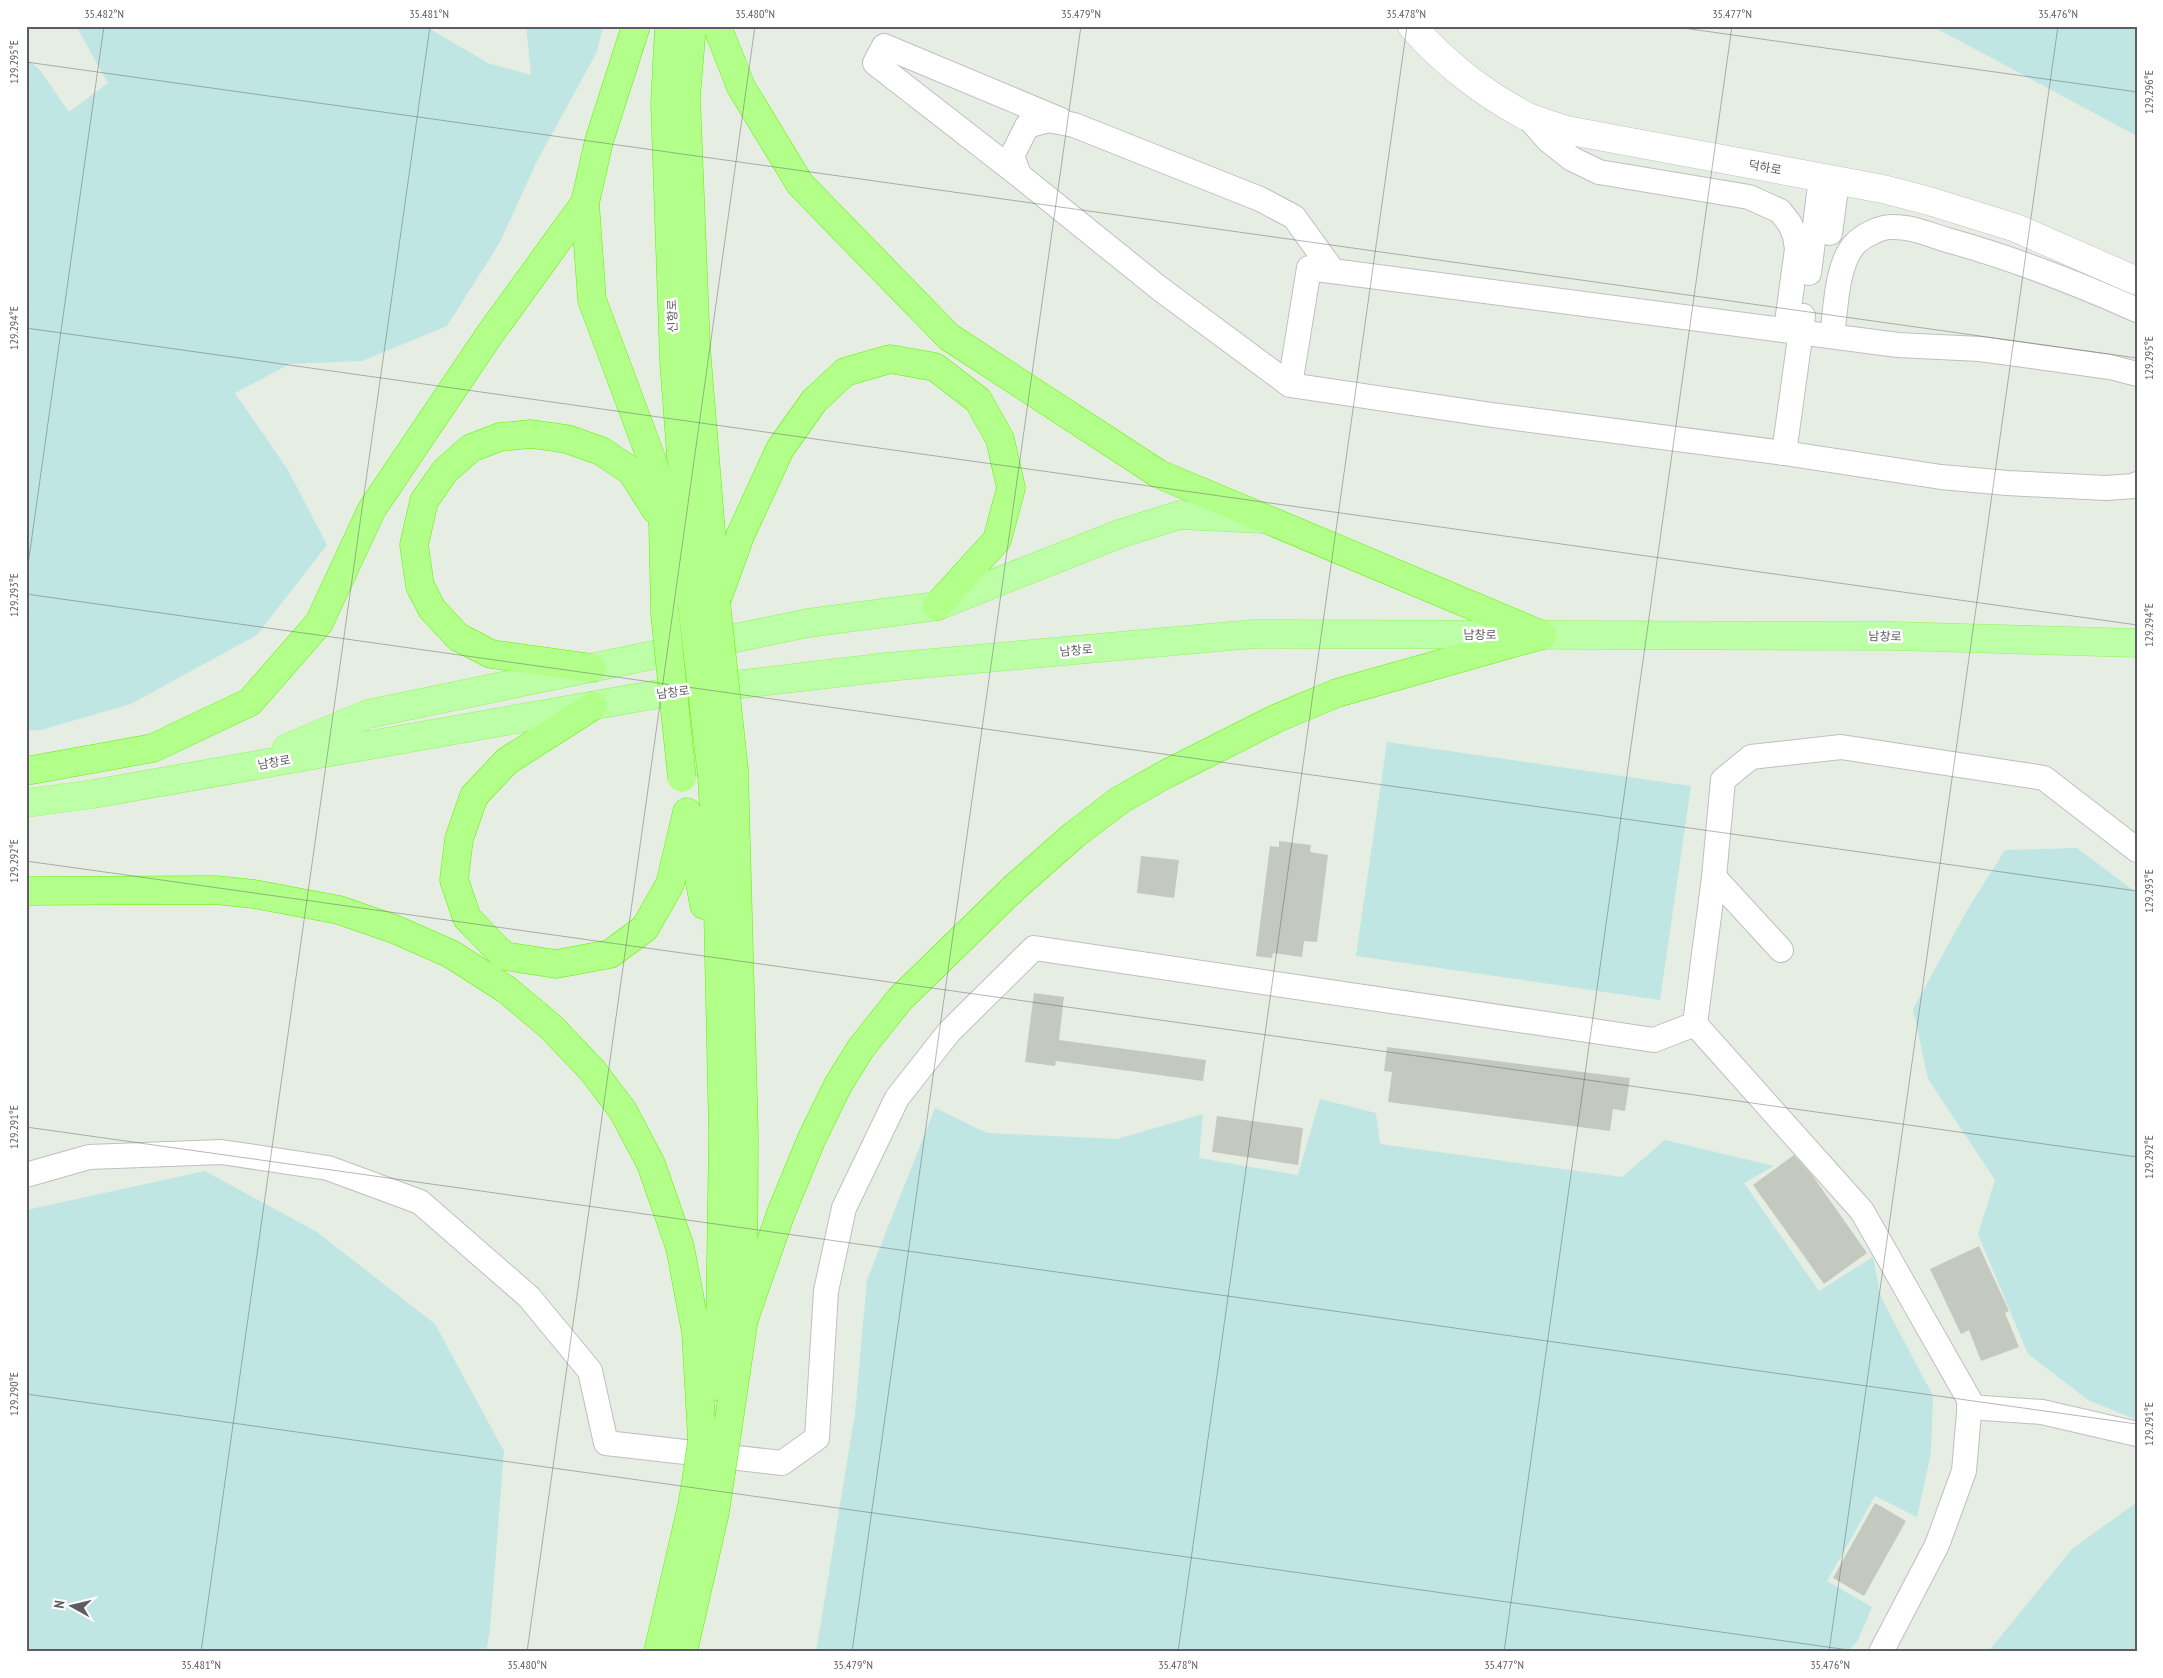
<svg xmlns="http://www.w3.org/2000/svg" width="2163" height="1678" viewBox="0 0 2163 1678" font-family="'PT Sans Narrow','Noto Sans KR',sans-serif">
	<style>
		.green { fill: #bfe6e3 }
		.building { fill: #c3c9bf }
		.lines { fill: none; stroke-linecap: round; stroke-linejoin: round }
		.street-casing { stroke: #c1bdc5; stroke-width: 26 }
		.secondary-casing { stroke: #c2bec7; stroke-width: 29 }
		.primary-casing { stroke: #91f456; stroke-width: 29 }
		.highway-casing { stroke: #61f100; stroke-width: 29 }
		.street { stroke: #fff; stroke-width: 24 }
		.secondary { stroke: #fff; stroke-width: 28 }
		.primary { stroke: #bdffa7; stroke-width: 28 }
		.highway { stroke: #b2ff89; stroke-width: 28 }
		.highway-bridge-casing { stroke: #61f100; stroke-width: 29; stroke-linecap: butt }
		.highway-bridge { stroke: #b2ff89; stroke-width: 28 }
		.ticks { fill: none; stroke: #5f5b64; stroke-width: 1; stroke-opacity: 0.45 }
		.labels { text-anchor: middle; dominant-baseline: central; stroke-width: 5; stroke-linejoin: round; paint-order: stroke }
		.street-label { font-size: 12px; fill: #5f5b64; stroke: #fff }
		.neatline { fill: none; stroke: #5f5b64; stroke-width: 2 }
		.ticks-label { font-size: 12px; text-anchor: middle; fill: #5f5b64 }
	</style>
	<rect width="100%" height="100%" fill="#e6eee3"/>
	<g class="green">
		<path d="M 76,26 L 425,26 L 488,63 L 531,75 L 526,26 L 603,26 L 597,52 L 537,161 L 500,242 L 447,326 L 362,361 L 290,364 L 235,393 L 288,470 L 327,545 L 257,635 L 131,704 L 41,730 L 26,731 L 26,58 L 39,69 L 69,112 L 108,83 Z"/>
		<path d="M 1932,26 L 2137,26 L 2137,136 Z"/>
		<path d="M 1387,742 L 1691,786 L 1660,1000 L 1356,956 Z"/>
		<path d="M 2077,848 L 2137,893 L 2137,1420 L 2088,1400 L 2028,1354 L 1978,1234 L 1995,1180 L 1928,1079 L 1913,1009 L 1966,912 L 2005,850 Z"/>
		<path d="M 1320,1099 L 1376,1113 L 1380,1144 L 1622,1177 L 1665,1140 L 1774,1166 L 1744,1183 L 1819,1291 L 1873,1257 L 1881,1297 L 1933,1396 L 1931,1453 L 1917,1517 L 1875,1496 L 1827,1581 L 1872,1607 L 1858,1640 L 1848,1652 L 816,1652 L 855,1413 L 867,1280 L 935,1108 L 987,1133 L 1117,1139 L 1203,1114 L 1199,1158 L 1298,1175 Z"/>
		<path d="M 205,1171 L 317,1232 L 435,1324 L 504,1451 L 490,1630 L 486,1652 L 26,1652 L 26,1210 Z"/>
		<path d="M 2137,1502 L 2137,1652 L 1988,1652 L 2072,1549 Z"/>
	</g>
	<g class="building">
		<path d="M 1279,841 L 1311,845 L 1310,852 L 1328,855 L 1317,942 L 1304,941 L 1302,957 L 1273,953 L 1272,958 L 1256,956 L 1270,846 L 1279,847 Z"/>
		<path d="M 1141,856 L 1179,860 L 1174,898 L 1137,893 Z"/>
		<path d="M 1034,993 L 1064,997 L 1059,1040 L 1206,1060 L 1203,1081 L 1056,1061 L 1055,1066 L 1025,1062 Z"/>
		<path d="M 1387,1047 L 1630,1078 L 1625,1111 L 1613,1109 L 1610,1131 L 1388,1102 L 1392,1072 L 1384,1071 Z"/>
		<path d="M 1217,1116 L 1303,1128 L 1298,1165 L 1212,1152 Z"/>
		<path d="M 1794,1155 L 1812,1175 L 1867,1253 L 1824,1284 L 1753,1185 Z"/>
		<path d="M 1979,1246 L 2009,1311 L 2005,1313 L 2019,1347 L 1981,1361 L 1969,1330 L 1961,1334 L 1930,1269 Z"/>
		<path d="M 1875,1503 L 1906,1521 L 1864,1596 L 1833,1578 Z"/>
	</g>
	<g class="lines">
		<defs>
			<g id="street">
				<path d="M 1527,116 L 1548,140 L 1572,159 L 1599,172 L 1749,197 L 1780,211 L 1790,224 L 1795,236 L 1797,249 L 1786,330"/>
				<path d="M 1019,175 L 875,63 L 884,46 L 1061,120"/>
				<path d="M 1830,233 L 1837,181"/>
				<path d="M 1333,271 L 1294,217 L 1260,199 L 1074,125 L 1049,120 L 1027,126 L 1012,156 L 1019,175 L 1159,288 L 1290,385 L 1492,415 L 1784,453 L 1941,477 L 2007,483 L 2106,488 L 2134,486 L 2137,484"/>
				<path d="M 1809,273 L 1821,178"/>
				<path d="M 1832,336 C 1836,309 1836,266 1854,245 C 1862,236 1880,227 1891,227 C 1910,226 1930,235 1947,240 C 2013,258 2074,282 2137,310"/>
				<path d="M 1290,385 L 1309,268 L 1898,345 L 1980,349 L 2110,367 L 2137,374"/>
				<path d="M 1784,453 L 1803,316"/>
				<path d="M 1714,877 L 1781,950"/>
				<path d="M 26,1175 L 89,1157 L 221,1152 L 328,1168 L 420,1202 L 529,1297 L 590,1371 L 606,1443 L 782,1463 L 817,1438 L 826,1291 L 844,1208 L 897,1098 L 949,1032 L 1034,948 L 1654,1040 L 1695,1024"/>
				<path d="M 1969,1407 L 2042,1412 L 2137,1434"/>
				<path d="M 1881,1652 L 1937,1545 L 1964,1471 L 1970,1401 L 1862,1211 L 1695,1024 L 1714,877 L 1723,780 L 1751,757 L 1841,747 L 2044,778 L 2137,850"/>
			</g>
			<path id="secondary" d="M 1412,26 C 1443,62 1484,94 1526,116 C 1539,122 1553,125 1566,130 L 1883,189 L 1929,201 L 2016,228 L 2137,281"/>
			<g id="primary">
				<path d="M 287,748 L 368,714 L 808,623 L 937,606 L 1119,534 L 1180,515 L 1262,519"/>
				<path d="M 26,803 L 93,794 L 658,694 L 887,667 L 1253,634 L 1894,636 L 2137,643"/>
			</g>
			<g id="highway">
				<path d="M 636,26 L 599,141 L 585,203 L 592,300 L 653,463 L 663,524 L 665,614"/>
				<path d="M 669,26 L 665,104 L 674,361 L 692,605"/>
				<path d="M 692,26 L 686,97 L 696,347 L 716,593"/>
				<path d="M 717,26 L 741,87 L 800,184 L 949,337 L 1159,474 L 1542,635"/>
				<path d="M 716,602 L 740,536 L 780,449 L 814,401 L 845,372 L 890,359 L 935,367 L 978,400 L 1000,439 L 1011,488 L 997,540 L 937,606"/>
				<path d="M 592,668 L 491,654 L 458,637 L 432,609 L 420,586 L 414,545 L 424,501 L 445,471 L 471,448 L 500,437 L 531,434 L 567,439 L 601,451 L 631,471 L 656,510"/>
				<path d="M 593,706 L 507,761 L 474,796 L 459,839 L 454,880 L 467,918 L 504,956 L 556,964 L 610,954 L 645,928 L 670,884 L 687,812"/>
				<path d="M 26,771 L 153,748 L 250,702 L 319,623 L 372,509 L 490,334 L 585,203"/>
				<path d="M 689,822 L 704,905"/>
				<path d="M 26,891 L 215,890 L 254,894 L 339,910 L 394,929 L 451,954 L 507,990 L 551,1027 L 592,1070 L 623,1111 L 651,1164 L 680,1247 L 696,1332 L 702,1440"/>
				<path d="M 743,1322 L 781,1213 L 812,1138 L 838,1085 L 861,1048 L 900,999 L 1015,887 L 1074,835 L 1120,800 L 1166,774 L 1275,719 L 1337,693 L 1542,635"/>
				<path d="M 710,1388 L 720,1326 L 723,1135 L 717,866 L 712,776"/>
				<path d="M 726,1440 L 743,1325 L 744,1135 L 734,770"/>
				<path d="M 658,1652 L 692,1506 L 698,1469"/>
				<path d="M 683,1652 L 715,1512 L 721,1472"/>
			</g>
		</defs>
		<use href="#street" class="street-casing"/>
		<use href="#secondary" class="secondary-casing"/>
		<use href="#primary" class="primary-casing"/>
		<use href="#highway" class="highway-casing"/>
		<use href="#street" class="street"/>
		<use href="#secondary" class="secondary"/>
		<use href="#primary" class="primary"/>
		<use href="#highway" class="highway"/>
		<defs>
			<g id="highway-bridge">
				<path d="M 716,602 L 734,770"/>
				<path d="M 692,605 L 712,776"/>
				<path d="M 665,614 L 682,778"/>
				<path d="M 698,1469 L 702,1441"/>
				<path d="M 721,1472 L 726,1440"/>
			</g>
		</defs>
		<use href="#highway-bridge" class="highway-bridge-casing"/>
		<use href="#highway-bridge" class="highway-bridge"/>
	</g>
	<path class="ticks" d="M 1669,26 L 2137,92M 26,62 L 2137,358M 26,328 L 2137,625M 26,579 L 104,26M 26,594 L 2137,891M 26,861 L 2137,1157M 26,1127 L 2137,1424M 26,1394 L 1863,1652M 201,1652 L 430,26M 527,1652 L 755,26M 852,1652 L 1081,26M 1178,1652 L 1407,26M 1504,1652 L 1732,26M 1829,1652 L 2058,26"/>
	<g class="labels">
		<g class="street-label">
			<text transform="translate(1765 167) rotate(10)">덕하로</text>
			<text transform="translate(672 316) rotate(-92)">신항로</text>
			<text x="1480" y="634">남창로</text>
			<text transform="translate(1885 636) rotate(1)">남창로</text>
			<text transform="translate(1076 650) rotate(-5)">남창로</text>
			<text transform="translate(673 692) rotate(-7)">남창로</text>
			<text transform="translate(274 762) rotate(-10)">남창로</text>
		</g>
	</g>
	<rect width="2163" height="1678" fill="none" stroke="#ffffff" stroke-width="55"/>
	<g transform="translate(72 1606) rotate(278)" stroke="#ffffff" stroke-width="4" paint-order="stroke">
	<path d="M0-4L9 19L0 12L-9 19Z" fill="#5f5b64"/>
	<text y="-8" font-size="14" font-weight="bold" text-anchor="middle" fill="#5f5b64">N</text>
	</g>
	<rect x="28" y="28" width="2108" height="1622" class="neatline"/>
	<g class="ticks-label">
		<text x="104" y="18">35.482°N</text>
		<text x="429" y="18">35.481°N</text>
		<text x="755" y="18">35.480°N</text>
		<text x="1081" y="18">35.479°N</text>
		<text x="1406" y="18">35.478°N</text>
		<text x="1732" y="18">35.477°N</text>
		<text x="2058" y="18">35.476°N</text>
		<text transform="translate(14 62) rotate(-90)" y="4">129.295°E</text>
		<text transform="translate(2149 92) rotate(-90)" y="4">129.296°E</text>
		<text transform="translate(14 328) rotate(-90)" y="4">129.294°E</text>
		<text transform="translate(2149 358) rotate(-90)" y="4">129.295°E</text>
		<text transform="translate(14 595) rotate(-90)" y="4">129.293°E</text>
		<text transform="translate(2149 625) rotate(-90)" y="4">129.294°E</text>
		<text transform="translate(14 861) rotate(-90)" y="4">129.292°E</text>
		<text transform="translate(2149 891) rotate(-90)" y="4">129.293°E</text>
		<text transform="translate(14 1127) rotate(-90)" y="4">129.291°E</text>
		<text transform="translate(2149 1157) rotate(-90)" y="4">129.292°E</text>
		<text transform="translate(14 1394) rotate(-90)" y="4">129.290°E</text>
		<text transform="translate(2149 1424) rotate(-90)" y="4">129.291°E</text>
		<text x="201" y="1669">35.481°N</text>
		<text x="527" y="1669">35.480°N</text>
		<text x="853" y="1669">35.479°N</text>
		<text x="1178" y="1669">35.478°N</text>
		<text x="1504" y="1669">35.477°N</text>
		<text x="1830" y="1669">35.476°N</text>
	</g>
</svg>
